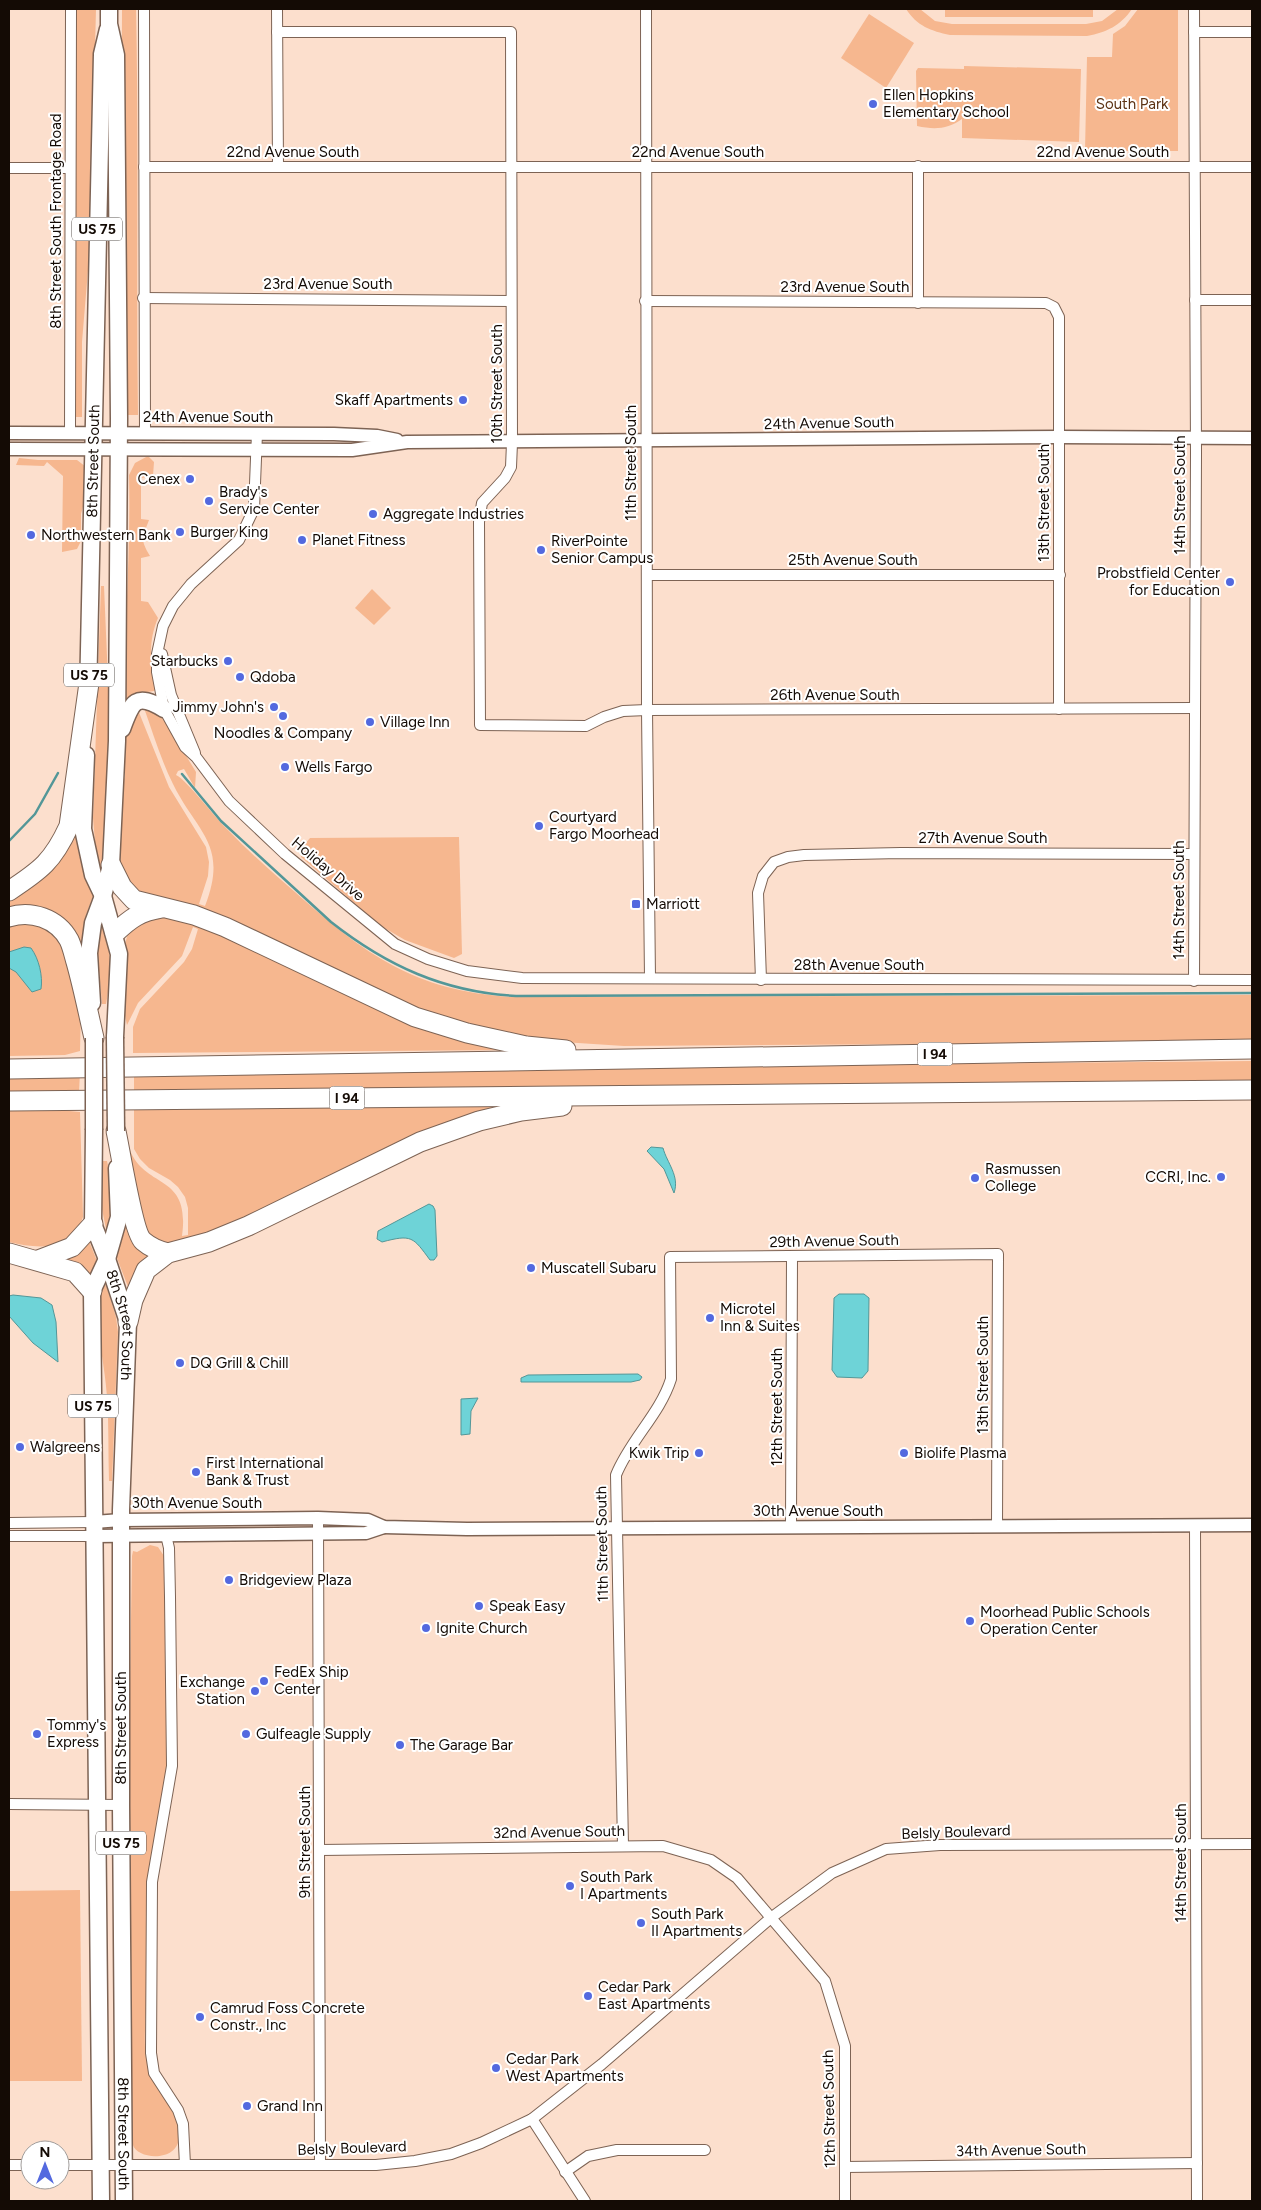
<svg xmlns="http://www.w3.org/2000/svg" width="1261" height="2210" viewBox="0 0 1261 2210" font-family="Figtree,sans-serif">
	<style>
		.green { fill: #f6b78f }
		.water { fill: #6ed3d7; stroke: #539798 }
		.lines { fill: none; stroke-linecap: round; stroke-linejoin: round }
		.stream { stroke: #539798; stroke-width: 2.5 }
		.minor-casing { stroke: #7d6354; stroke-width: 12 }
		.tertiary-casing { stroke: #7d6354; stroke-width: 15 }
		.primary-casing { stroke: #7d6354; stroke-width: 19 }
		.motorway-casing { stroke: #7d6354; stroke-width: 21 }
		.minor { stroke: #fff; stroke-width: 10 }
		.tertiary { stroke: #fff; stroke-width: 12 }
		.primary { stroke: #fff; stroke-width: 16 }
		.motorway { stroke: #fff; stroke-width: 19 }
		.primary-bridge-casing { stroke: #7d6354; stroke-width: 19; stroke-linecap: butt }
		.primary-bridge { stroke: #fff; stroke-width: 16 }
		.poi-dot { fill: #5369df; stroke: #fff; stroke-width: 2 }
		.labels { text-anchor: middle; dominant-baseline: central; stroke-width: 4; stroke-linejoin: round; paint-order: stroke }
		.shield { fill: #fff; stroke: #5a5450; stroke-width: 1 }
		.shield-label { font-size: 14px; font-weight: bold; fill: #140b05 }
		.poi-label { font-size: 15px; fill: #140b05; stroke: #fff; text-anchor: start }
		.park-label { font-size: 15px; fill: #5c3213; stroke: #fff }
		.street-label { font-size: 15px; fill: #140b05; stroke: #fff }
	</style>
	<rect width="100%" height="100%" fill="#fcdfcd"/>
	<g class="green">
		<path d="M 76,9 L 96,9 L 90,246 L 82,342 L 82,417 L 75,417 Z"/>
		<path d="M 122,9 L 136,9 C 139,144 136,280 138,415 L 127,415 L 121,241 Z"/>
		<path d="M 906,9 L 920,9 L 935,21 L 952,24 L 1086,24 L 1102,21 L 1118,9 L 1132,9 C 1120,26 1107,32 1087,36 L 950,35 C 931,31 917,26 906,9 Z"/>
		<rect x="945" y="9" width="148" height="8"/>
		<path d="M 1138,9 L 1178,9 L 1178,151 L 1085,151 L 1087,57 L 1112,57 L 1113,34 L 1125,26 Z"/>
		<path d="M 869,14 L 914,43 L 886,88 L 841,58 Z"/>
		<path d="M 964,66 L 1081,69 L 1079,142 L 962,138 L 962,119 C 948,129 935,130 917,126 L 916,71 L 918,68 L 964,69 Z"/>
		<path d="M 148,456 L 154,462 L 153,476 L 141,478 L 141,519 L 149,520 C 143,537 139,538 150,556 L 141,558 L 141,601 L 148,602 L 158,618 C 148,641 150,664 156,688 L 154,691 L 141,693 L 124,707 C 124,630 131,553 129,475 L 135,463 Z"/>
		<path d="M 19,458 L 38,460 L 77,460 L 86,467 L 86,495 L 81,514 L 81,541 L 77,549 L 62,552 L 63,476 L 47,462 L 44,466 L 16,465 Z"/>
		<path d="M 101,586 L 104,586 L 110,728 L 107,850 L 101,871 L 96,854 L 93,818 Z"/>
		<path d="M 372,589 L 391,608 L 374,625 L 355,608 Z"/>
		<path d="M 144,708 L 159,715 L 166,723 L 196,772 L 195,788 L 184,769 L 178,771 L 176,775 C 187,780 216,819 228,830 C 249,852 272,872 295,892 C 365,955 417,992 514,997 L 1252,995 L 1252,1042 L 624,1046 L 532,1040 L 449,1020 L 138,895 L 121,867 L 119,842 L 119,799 L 125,776 L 125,733 L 138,710 L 169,787 L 206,847 L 209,862 L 208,876 L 199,904 L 205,906 C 229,844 197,833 173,784 C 161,760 153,733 144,708 Z"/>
		<path d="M 77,828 L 79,855 L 93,896 L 86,915 L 81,946 L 72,936 L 9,910 L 9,898 Z"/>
		<path d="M 459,837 L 462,954 L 454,958 L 405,940 L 381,926 L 301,857 L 300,850 L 310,838 Z"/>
		<path d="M 168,916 L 188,920 L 520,1050 L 133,1053 L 133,1027 L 140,1009 L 184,962 L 192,949 L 198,929 L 193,927 L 182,956 L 138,1003 L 127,1025 L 122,1002 L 126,972 L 125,944 L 128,933 L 141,920 Z"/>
		<path d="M 102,919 C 112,952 112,971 106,1004 L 102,1004 L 96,937 Z"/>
		<path d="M 42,922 L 65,944 L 81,1008 L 80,1051 L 65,1055 L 9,1056 L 9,923 Z"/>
		<path d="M 1252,1061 L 1252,1081 L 134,1092 L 134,1072 Z"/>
		<path d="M 80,1072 L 79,1092 L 9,1092 L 9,1073 Z"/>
		<path d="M 480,1105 L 519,1106 L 180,1245 L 162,1244 L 144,1232 L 128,1145 C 143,1192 191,1170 182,1236 L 188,1235 L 188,1208 L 185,1197 L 178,1187 L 170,1180 L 149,1168 L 140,1159 L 134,1149 L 134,1110 Z"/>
		<path d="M 59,1110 L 80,1112 L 83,1217 C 71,1252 39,1249 9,1242 L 9,1111 Z"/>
		<path d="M 103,1161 L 107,1161 C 111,1178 117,1216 106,1229 L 100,1199 Z"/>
		<path d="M 126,1211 L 151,1255 L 130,1292 L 115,1253 Z"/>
		<path d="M 89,1241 L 97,1261 L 91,1275 L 83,1267 L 62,1261 Z"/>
		<path d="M 106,1285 L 116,1317 L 118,1332 L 112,1481 L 109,1481 C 108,1453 109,1425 107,1397 C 105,1360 92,1322 103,1286 Z"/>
		<path d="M 150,1545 L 158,1547 L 164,1556 C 165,1624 169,1693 167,1761 C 165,1801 152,1841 148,1881 C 144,1910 147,1942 147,1972 C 148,1997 144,2022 145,2047 C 146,2083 177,2103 179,2134 C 181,2163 137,2160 133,2145 C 131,2139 132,2129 132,2123 L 129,1748 L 132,1556 L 133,1551 L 137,1552 Z"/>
		<path d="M 80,1890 L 82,2081 L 9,2081 L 9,1891 Z"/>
	</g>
	<g class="water">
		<path d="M 24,947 L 31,948 C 39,959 43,976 41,989 L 32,992 L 16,972 L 9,968 L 9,952 Z"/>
		<path d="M 651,1147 L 663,1148 C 667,1163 680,1176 674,1193 L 664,1169 L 647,1151 Z"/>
		<path d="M 429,1204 L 433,1206 L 435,1210 L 437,1256 L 434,1260 L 430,1260 C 413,1237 412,1234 382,1242 L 377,1239 L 378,1231 Z"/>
		<path d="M 839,1294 L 864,1294 L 869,1298 L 868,1371 L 862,1378 L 837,1377 L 832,1370 L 834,1298 Z"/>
		<path d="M 13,1295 L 41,1298 L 52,1305 L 56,1322 L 58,1362 L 33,1343 L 9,1316 L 9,1296 Z"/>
		<path d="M 638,1374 L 642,1377 L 640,1380 L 631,1382 L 521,1382 L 521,1378 L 528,1375 Z"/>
		<path d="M 478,1398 L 471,1411 L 470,1434 L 461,1435 L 461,1399 Z"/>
	</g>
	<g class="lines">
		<g class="stream">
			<path d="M 182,774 L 221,821 L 331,922 C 387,966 444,992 516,996 L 1252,993"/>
			<path d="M 9,841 L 35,814 L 58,773"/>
		</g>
		<defs>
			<g id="minor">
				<path d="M 144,9 L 145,433"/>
				<path d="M 277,9 L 278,167"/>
				<path d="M 646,9 L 647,710 L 650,978"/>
				<path d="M 277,32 L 511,32 L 512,443 L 511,467 L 505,478 L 482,503 L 479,522 L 480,725 L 586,726 L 604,717 L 623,711 L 647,710 L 1194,708"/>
				<path d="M 1194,32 L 1252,32"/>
				<path d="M 918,166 L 918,303"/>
				<path d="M 144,167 L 1252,167"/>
				<path d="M 9,168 L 70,168"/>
				<path d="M 143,298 L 511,301"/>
				<path d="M 1195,300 L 1252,300"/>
				<path d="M 645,301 L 1046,303 L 1054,307 L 1059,317 L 1059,709"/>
				<path d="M 257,433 L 254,509 L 239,540 L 191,584 L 173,606 L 163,626 L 157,654 L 157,672 L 164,709 L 185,747 L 196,757 L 229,801 L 285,854 L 395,944 L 428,959 L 467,971 L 522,978 L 1252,980"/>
				<path d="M 70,434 L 71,9"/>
				<path d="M 647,575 L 1060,575"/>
				<path d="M 162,654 L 171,695 L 195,753"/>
				<path d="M 761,980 L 758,893 L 763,876 L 774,862 L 788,857 L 804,855 L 901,853 L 1194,854"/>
				<path d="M 1194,981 L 1196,452 L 1194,9"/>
				<path d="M 318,1518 L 320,2165"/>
				<path d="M 9,1523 L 94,1522"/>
				<path d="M 1195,1525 L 1197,2201"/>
				<path d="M 791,1528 L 792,1256"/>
				<path d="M 166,1535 L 169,1548 L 170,1597 L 172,1766 L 152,1882 L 151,2053 L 154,2073 L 178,2110 L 183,2124 L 185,2165"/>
				<path d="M 9,1536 L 94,1536"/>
				<path d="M 9,1804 L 121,1805"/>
				<path d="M 623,1846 L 616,1475 C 630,1440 660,1414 671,1379 L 670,1257 L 998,1254 L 997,1526"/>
				<path d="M 320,1850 L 663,1846 L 711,1860 L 737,1878 L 825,1981 L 845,2046 L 845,2201"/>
				<path d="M 532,2119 L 585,2201"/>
				<path d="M 9,2165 L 30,2165"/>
				<path d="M 60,2165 L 376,2165 L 415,2161 L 451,2154 L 481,2143 L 532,2119 L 602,2064 L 772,1917 L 832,1873 L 886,1849 L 940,1845 L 1252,1844"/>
				<path d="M 845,2167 L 1197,2163"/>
				<path d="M 565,2172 L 588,2156 L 617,2150 L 705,2150"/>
			</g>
			<g id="tertiary">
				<path d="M 9,433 L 334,434 L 377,436 L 397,440"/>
				<path d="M 9,449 L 352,450 L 407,442 L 1059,437 L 1252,438"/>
				<path d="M 94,1522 L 121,1520 L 318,1518 L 368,1520 L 384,1527 L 467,1529 L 1252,1525"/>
				<path d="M 94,1536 L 366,1533 L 384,1527"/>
			</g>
			<g id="primary">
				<path id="s1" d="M 88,696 L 102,54 L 108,29"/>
				<path d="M 122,729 C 132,702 135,692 164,709"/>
				<path d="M 86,755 L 83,829 L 93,875 L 103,896 L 119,954 L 115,1037"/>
				<path d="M 92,1003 L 89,953 L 93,923 L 103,896 L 111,865 L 117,741 L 119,418 L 116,55 L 109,24 L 109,9"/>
				<path id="s2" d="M 94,1130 L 93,1224 L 107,1259 L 128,1322 L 121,1510 L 121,1805 L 124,2201"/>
				<path d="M 101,2201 L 92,1291 L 107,1259 L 119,1217 L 117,1168"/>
			</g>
			<g id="motorway">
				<path d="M 111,865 L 122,887 L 134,900 L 194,915 L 225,927 L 415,1017 L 467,1033 L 526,1046 L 566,1050"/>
				<path d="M 9,891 C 41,870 53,861 69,826 L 89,683"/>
				<path d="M 9,917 C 31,910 57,918 69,940 C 72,946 74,955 76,962 C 83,987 88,1012 94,1038"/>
				<path d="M 115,933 C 131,918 139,912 162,908"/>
				<path d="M 9,1069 L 1252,1049"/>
				<path d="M 9,1101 L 1252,1090"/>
				<path d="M 116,1131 C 120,1149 133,1232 143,1241 C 150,1247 159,1251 168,1253"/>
				<path d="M 9,1253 L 75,1272 L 92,1291"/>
				<path d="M 38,1260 L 72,1247 L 93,1224"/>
				<path d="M 128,1322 L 133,1300 L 146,1270 L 168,1253 L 209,1242 L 248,1226 L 420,1142 L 479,1121 L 521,1111 L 562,1106"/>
			</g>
		</defs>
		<use href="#minor" class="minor-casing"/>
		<use href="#tertiary" class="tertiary-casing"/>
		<use href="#primary" class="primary-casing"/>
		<use href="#motorway" class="motorway-casing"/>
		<use href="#minor" class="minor"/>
		<use href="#tertiary" class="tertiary"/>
		<use href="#primary" class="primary"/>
		<use href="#motorway" class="motorway"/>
		<defs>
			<g id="primary-bridge">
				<path d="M 115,1037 L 116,1131"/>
				<path d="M 94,1038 L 94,1130"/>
			</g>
		</defs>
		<use href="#primary-bridge" class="primary-bridge-casing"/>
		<use href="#primary-bridge" class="primary-bridge"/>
	</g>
	<g class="poi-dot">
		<circle cx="873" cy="104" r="5"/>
		<circle cx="463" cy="400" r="5"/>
		<circle cx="190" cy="479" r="5"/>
		<circle cx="209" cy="501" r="5"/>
		<circle cx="373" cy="514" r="5"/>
		<circle cx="180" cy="532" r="5"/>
		<circle cx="31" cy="535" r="5"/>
		<circle cx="302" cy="540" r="5"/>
		<circle cx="541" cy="550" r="5"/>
		<circle cx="1230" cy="582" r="5"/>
		<circle cx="228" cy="661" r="5"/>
		<circle cx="240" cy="677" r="5"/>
		<circle cx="274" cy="707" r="5"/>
		<circle cx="283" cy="716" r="5"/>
		<circle cx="370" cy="722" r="5"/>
		<circle cx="285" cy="767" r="5"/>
		<circle cx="539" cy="826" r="5"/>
		<rect x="631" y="899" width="10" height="10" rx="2.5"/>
		<circle cx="1221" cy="1177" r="5"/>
		<circle cx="975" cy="1178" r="5"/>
		<circle cx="531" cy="1268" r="5"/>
		<circle cx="710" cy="1318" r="5"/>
		<circle cx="180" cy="1363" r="5"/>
		<circle cx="20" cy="1447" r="5"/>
		<circle cx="699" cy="1453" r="5"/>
		<circle cx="904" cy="1453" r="5"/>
		<circle cx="196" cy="1472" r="5"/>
		<circle cx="229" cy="1580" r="5"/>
		<circle cx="479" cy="1606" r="5"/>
		<circle cx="970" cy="1621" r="5"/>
		<circle cx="426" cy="1628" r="5"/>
		<circle cx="264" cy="1681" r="5"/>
		<circle cx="255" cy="1691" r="5"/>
		<circle cx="37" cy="1734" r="5"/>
		<circle cx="246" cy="1734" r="5"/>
		<circle cx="400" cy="1745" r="5"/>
		<circle cx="570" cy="1886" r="5"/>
		<circle cx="641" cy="1923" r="5"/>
		<circle cx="588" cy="1996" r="5"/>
		<circle cx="200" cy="2017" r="5"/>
		<circle cx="496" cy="2068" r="5"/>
		<circle cx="247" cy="2106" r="5"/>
	</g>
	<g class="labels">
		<g class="shield">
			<rect x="72" y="217.5" width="50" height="23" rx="4"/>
			<rect x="64" y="663.5" width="50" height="23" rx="4"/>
			<rect x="917.5" y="1042.5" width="35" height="23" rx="4"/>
			<rect x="329.5" y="1086.5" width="35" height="23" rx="4"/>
			<rect x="68" y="1394.5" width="50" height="23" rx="4"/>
			<rect x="96" y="1831.5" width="50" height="23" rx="4"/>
		</g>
		<g class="shield-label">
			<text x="97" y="229">US 75</text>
			<text x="89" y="675">US 75</text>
			<text x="935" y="1054">I 94</text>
			<text x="347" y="1098">I 94</text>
			<text x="93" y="1406">US 75</text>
			<text x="121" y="1843">US 75</text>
		</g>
		<g class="poi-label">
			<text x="883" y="95">Ellen Hopkins<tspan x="883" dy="17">Elementary School</tspan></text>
			<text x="453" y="400" text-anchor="end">Skaff Apartments</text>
			<text x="180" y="479" text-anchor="end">Cenex</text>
			<text x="219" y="492">Brady's<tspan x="219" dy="17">Service Center</tspan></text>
			<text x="383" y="514">Aggregate Industries</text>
			<text x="190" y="532">Burger King</text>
			<text x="41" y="535">Northwestern Bank</text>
			<text x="312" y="540">Planet Fitness</text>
			<text x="551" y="541">RiverPointe<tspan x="551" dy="17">Senior Campus</tspan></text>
			<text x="1220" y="573" text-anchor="end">Probstfield Center<tspan x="1220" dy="17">for Education</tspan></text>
			<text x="218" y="661" text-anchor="end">Starbucks</text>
			<text x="250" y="677">Qdoba</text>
			<text x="264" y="707" text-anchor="end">Jimmy John's</text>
			<text x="380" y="722">Village Inn</text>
			<text x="283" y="733" text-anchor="middle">Noodles &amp; Company</text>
			<text x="295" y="767">Wells Fargo</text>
			<text x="549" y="817">Courtyard<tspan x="549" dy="17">Fargo Moorhead</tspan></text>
			<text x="646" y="904">Marriott</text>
			<text x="985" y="1169">Rasmussen<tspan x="985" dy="17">College</tspan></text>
			<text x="1211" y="1177" text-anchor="end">CCRI, Inc.</text>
			<text x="541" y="1268">Muscatell Subaru</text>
			<text x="720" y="1309">Microtel<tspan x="720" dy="17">Inn &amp; Suites</tspan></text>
			<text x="190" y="1363">DQ Grill &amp; Chill</text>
			<text x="30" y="1447">Walgreens</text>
			<text x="689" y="1453" text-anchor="end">Kwik Trip</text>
			<text x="914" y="1453">Biolife Plasma</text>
			<text x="206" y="1463">First International<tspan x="206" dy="17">Bank &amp; Trust</tspan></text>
			<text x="239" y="1580">Bridgeview Plaza</text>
			<text x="489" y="1606">Speak Easy</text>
			<text x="980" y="1612">Moorhead Public Schools<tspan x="980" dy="17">Operation Center</tspan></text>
			<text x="436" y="1628">Ignite Church</text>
			<text x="274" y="1672">FedEx Ship<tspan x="274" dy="17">Center</tspan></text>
			<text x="245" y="1682" text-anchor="end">Exchange<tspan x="245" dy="17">Station</tspan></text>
			<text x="47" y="1725">Tommy's<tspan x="47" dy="17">Express</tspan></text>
			<text x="256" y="1734">Gulfeagle Supply</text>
			<text x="410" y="1745">The Garage Bar</text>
			<text x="580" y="1877">South Park<tspan x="580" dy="17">I Apartments</tspan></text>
			<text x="651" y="1914">South Park<tspan x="651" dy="17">II Apartments</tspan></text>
			<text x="598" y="1987">Cedar Park<tspan x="598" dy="17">East Apartments</tspan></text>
			<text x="210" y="2008">Camrud Foss Concrete<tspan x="210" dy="17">Constr., Inc</tspan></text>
			<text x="506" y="2059">Cedar Park<tspan x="506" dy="17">West Apartments</tspan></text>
			<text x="257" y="2106">Grand Inn</text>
		</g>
		<g class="park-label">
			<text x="1132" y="104">South Park</text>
		</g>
		<g class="street-label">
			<text x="293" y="152">22nd Avenue South</text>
			<text x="698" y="152">22nd Avenue South</text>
			<text x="1103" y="152">22nd Avenue South</text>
			<text transform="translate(56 221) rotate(-90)">8th Street South Frontage Road</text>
			<text x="328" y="284">23rd Avenue South</text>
			<text x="845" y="287">23rd Avenue South</text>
			<text transform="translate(497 384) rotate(-90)">10th Street South</text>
			<text x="208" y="417">24th Avenue South</text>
			<text transform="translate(829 423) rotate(-1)">24th Avenue South</text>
			<text stroke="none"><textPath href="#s1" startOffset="235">8th Street South</textPath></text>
			<text transform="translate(631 463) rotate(-90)">11th Street South</text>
			<text transform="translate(1180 495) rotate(-90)">14th Street South</text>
			<text transform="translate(1044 503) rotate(-90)">13th Street South</text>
			<text x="853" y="560">25th Avenue South</text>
			<text x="835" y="695">26th Avenue South</text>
			<text x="983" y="838">27th Avenue South</text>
			<text transform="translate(328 869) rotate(40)">Holiday Drive</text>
			<text transform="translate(1179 900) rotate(-90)">14th Street South</text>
			<text x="859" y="965">28th Avenue South</text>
			<text transform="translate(834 1241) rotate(-1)">29th Avenue South</text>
			<text stroke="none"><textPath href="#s2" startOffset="200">8th Street South</textPath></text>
			<text transform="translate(983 1375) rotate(-90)">13th Street South</text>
			<text transform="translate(777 1407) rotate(-90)">12th Street South</text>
			<text x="197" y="1503">30th Avenue South</text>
			<text x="818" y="1511">30th Avenue South</text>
			<text transform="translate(602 1544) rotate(-91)">11th Street South</text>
			<text transform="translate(121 1728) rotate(-90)">8th Street South</text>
			<text transform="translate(559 1832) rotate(-1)">32nd Avenue South</text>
			<text transform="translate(956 1832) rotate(-2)">Belsly Boulevard</text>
			<text transform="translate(305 1842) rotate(-90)">9th Street South</text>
			<text transform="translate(1181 1863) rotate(-90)">14th Street South</text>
			<text transform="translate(829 2109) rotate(-91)">12th Street South</text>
			<text stroke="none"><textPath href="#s2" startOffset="1010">8th Street South</textPath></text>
			<text transform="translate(352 2148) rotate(-2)">Belsly Boulevard</text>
			<text transform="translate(1021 2150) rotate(-1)">34th Avenue South</text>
		</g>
	</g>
	<rect width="1261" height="2210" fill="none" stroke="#140b05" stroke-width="20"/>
	<g transform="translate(45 2165)"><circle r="24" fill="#ffffff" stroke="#a19d9b"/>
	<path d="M0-4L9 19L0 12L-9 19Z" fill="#5369df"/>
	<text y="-8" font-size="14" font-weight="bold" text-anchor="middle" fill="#140b05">N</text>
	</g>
</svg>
